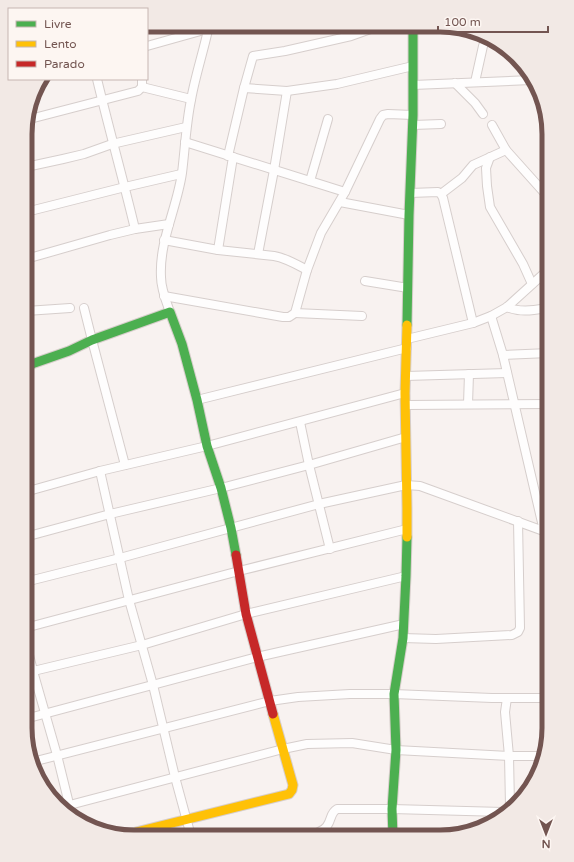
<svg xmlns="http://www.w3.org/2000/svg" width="574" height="862" viewBox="0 0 574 862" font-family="'Varela Round',sans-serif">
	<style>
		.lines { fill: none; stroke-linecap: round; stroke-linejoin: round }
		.street-casing { stroke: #d6cecc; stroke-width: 10 }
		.fast-casing { stroke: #d7cecb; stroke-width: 11 }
		.slow-casing { stroke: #d7cecb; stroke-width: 11 }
		.jam-casing { stroke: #d7cecb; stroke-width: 11 }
		.street { stroke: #fefdfd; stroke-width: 8 }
		.fast { stroke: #4caf50; stroke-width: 9 }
		.slow { stroke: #ffc107; stroke-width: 9 }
		.jam { stroke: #c62828; stroke-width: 9 }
		.rim { fill: none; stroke: #735551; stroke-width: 5 }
	</style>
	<rect width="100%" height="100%" fill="#f8f2f0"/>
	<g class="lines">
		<defs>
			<g id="street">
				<path d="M 147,46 L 222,25"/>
				<path d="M 97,79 C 109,129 123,179 135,229"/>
				<path d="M 531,79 L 542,98"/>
				<path d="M 475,82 L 483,46 L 486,39"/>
				<path d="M 455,83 L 475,103 L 483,114"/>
				<path d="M 413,85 L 531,80"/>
				<path d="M 142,87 L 191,99"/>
				<path d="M 244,88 L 287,91 L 337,84 L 413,66"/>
				<path d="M 26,120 L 138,91 L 142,87 L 142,79"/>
				<path d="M 413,125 L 441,124"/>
				<path d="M 492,125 L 506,150 L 549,198"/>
				<path d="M 228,156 L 244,88 L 253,56 L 285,51 L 351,36 L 379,26"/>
				<path d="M 490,157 L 486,168 L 487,186 L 490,207 L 523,264 L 532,284"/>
				<path d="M 26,167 L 63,159 L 84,154 L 112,144 L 186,127"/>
				<path d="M 310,181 L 328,119"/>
				<path d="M 345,192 L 380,119 L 383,115 L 388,114 L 413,115"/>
				<path d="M 410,193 L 438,192 L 441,194 L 443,198 L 473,323"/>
				<path d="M 441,194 L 462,178 L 473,165 L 506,150"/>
				<path d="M 340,202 L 409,215"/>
				<path d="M 26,212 L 125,187 L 181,174"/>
				<path d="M 164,240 L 218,250 L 274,256 C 286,258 296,264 307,270"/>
				<path d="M 218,250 L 233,157"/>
				<path d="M 258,254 L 274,170 L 287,91"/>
				<path d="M 26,259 L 110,235 L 135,229 L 169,224"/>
				<path d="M 365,281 L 408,288"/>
				<path d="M 164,296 L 283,317 L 289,317 L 295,313 L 307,270 L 321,233 L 345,192 L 185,142"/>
				<path d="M 507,307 C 520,313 535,310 549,308"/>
				<path d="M 84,308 L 92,340 L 125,465"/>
				<path d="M 26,311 L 70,308"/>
				<path d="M 170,312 C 166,301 161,289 161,277 C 159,241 177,208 182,173 C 185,149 186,124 191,100 C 195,77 203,53 208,30"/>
				<path d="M 295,313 L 362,316"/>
				<path d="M 491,316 L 503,355 L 544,531"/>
				<path d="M 407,339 L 473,323 L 491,316 L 507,307 L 549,269"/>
				<path d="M 503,355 L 549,353"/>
				<path d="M 406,376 L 507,373"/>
				<path d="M 197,400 L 407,348"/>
				<path d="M 468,404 L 469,374"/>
				<path d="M 406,405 L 549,404"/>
				<path d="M 300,422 L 309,465 L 330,549"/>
				<path d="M 100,471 L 129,600 L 153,685 L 175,777 L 191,836"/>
				<path d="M 25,492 L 100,471 L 207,446 L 405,393"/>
				<path d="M 25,537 L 110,514 L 221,488 L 309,465 L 406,437"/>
				<path d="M 25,582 L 120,558 L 319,504 L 406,485 L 420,486 L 431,490 L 549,533"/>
				<path d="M 25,628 L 239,571 L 407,529"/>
				<path d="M 403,638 L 436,639 L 512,635 L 518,632 L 520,628 L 518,521"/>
				<path d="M 25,639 L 33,671 L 57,755 L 72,816"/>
				<path d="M 25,673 L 142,645 L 246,614 L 406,576"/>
				<path d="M 507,698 L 505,712 L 509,756 L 510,806"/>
				<path d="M 25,719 L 257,657 L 404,624"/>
				<path d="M 32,762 L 270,701 L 298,697 L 350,694 L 394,694 L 492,698 L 549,698"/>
				<path d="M 62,807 L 283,749 L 307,744 L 352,743 L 396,750 L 509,756 L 542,756"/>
				<path d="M 299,837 C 308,835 322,834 327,826 C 332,819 330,813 337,809 L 392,809 L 503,812"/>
			</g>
			<g id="fast">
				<path d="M 407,325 L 409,215 L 413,115 L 413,26"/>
				<path d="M 26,366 L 69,351 L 92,340 L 170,312 L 182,344 L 197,400 L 207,446 L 221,488 L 231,528 L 236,555"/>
				<path d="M 393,837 L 392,809 L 396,750 L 394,694 L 403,638 L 406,576 L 407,537"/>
			</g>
			<g id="slow">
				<path d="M 407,325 L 405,393 L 407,508 L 407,537"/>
				<path d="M 120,836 L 289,794 L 292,790 L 293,785 L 273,714"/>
			</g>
			<path id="jam" d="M 236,555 L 246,614 L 273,714"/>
		</defs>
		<use href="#street" class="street-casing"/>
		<use href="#fast" class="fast-casing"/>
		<use href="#slow" class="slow-casing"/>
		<use href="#jam" class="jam-casing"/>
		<use href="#street" class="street"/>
		<use href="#fast" class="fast"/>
		<use href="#slow" class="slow"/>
		<use href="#jam" class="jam"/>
	</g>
	<path d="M0 0H574V862H0ZM134 32H440A102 102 0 0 1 542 134V728A102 102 0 0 1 440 830H134A102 102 0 0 1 32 728V134A102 102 0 0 1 134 32Z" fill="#f2e9e5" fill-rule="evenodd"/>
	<path class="rim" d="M134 32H440A102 102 0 0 1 542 134V728A102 102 0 0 1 440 830H134A102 102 0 0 1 32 728V134A102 102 0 0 1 134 32Z"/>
	<rect x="8" y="8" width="140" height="72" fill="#fdf6f2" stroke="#c6b6b2"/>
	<rect x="16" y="21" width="20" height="6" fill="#4caf50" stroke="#c6b6b2"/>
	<text x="44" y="28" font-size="12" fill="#735551">Livre</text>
	<rect x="16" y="41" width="20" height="6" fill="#ffc107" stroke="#c6b6b2"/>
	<text x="44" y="48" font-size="12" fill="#735551">Lento</text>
	<rect x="16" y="61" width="20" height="6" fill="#c62828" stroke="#c6b6b2"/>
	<text x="44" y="68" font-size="12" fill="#735551">Parado</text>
	<g transform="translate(546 834) rotate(180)" stroke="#fdf6f2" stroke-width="3" paint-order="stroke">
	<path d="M0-3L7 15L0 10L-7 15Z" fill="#735551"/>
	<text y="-6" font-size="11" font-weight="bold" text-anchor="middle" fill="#735551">N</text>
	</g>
	<path d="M438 26v6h110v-6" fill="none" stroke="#735551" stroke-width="2"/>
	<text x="444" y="26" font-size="12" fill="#735551" stroke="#fdf6f2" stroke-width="3" paint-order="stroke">100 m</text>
</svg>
